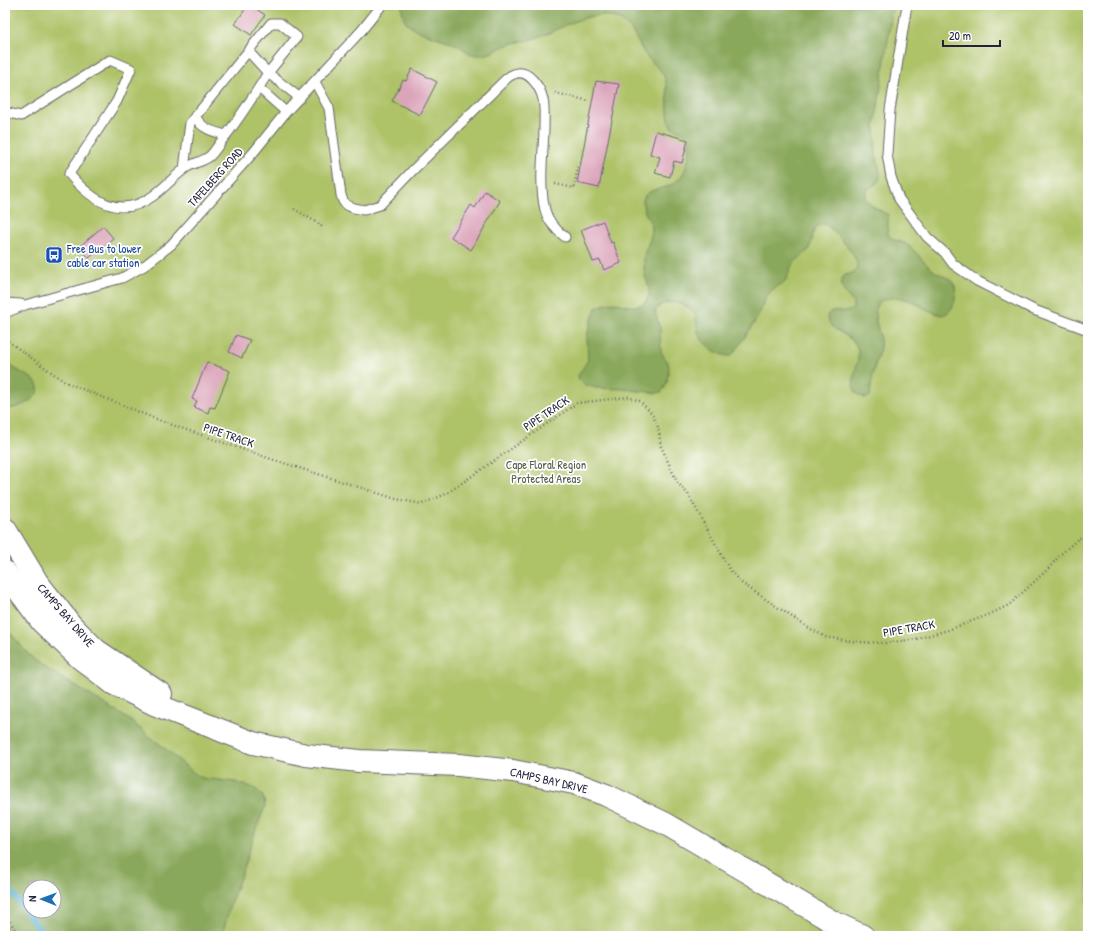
<svg xmlns="http://www.w3.org/2000/svg" width="1093" height="941" viewBox="0 0 1093 941" font-family="'Patrick Hand',sans-serif">
	<style>
		.green { fill: #aec267; stroke: #687251; fill-rule: evenodd }
		.forest { fill: #8aa85c; stroke: #56654c; fill-rule: evenodd }
		.lines { fill: none; stroke-linecap: round; stroke-linejoin: round }
		.stream { stroke: #4daccc; stroke-width: 5.5 }
		.building { fill: #dba4ba }
		.lane-casing { stroke: #68666b; stroke-width: 11 }
		.primary-casing { stroke: #68666b; stroke-width: 24 }
		.path { stroke: #68666b; stroke-width: 2.5; stroke-dasharray: 1 3; stroke-linecap: butt }
		.lane { stroke: #fff; stroke-width: 9 }
		.primary { stroke: #fff; stroke-width: 22 }
		.labels { text-anchor: middle; dominant-baseline: central; stroke-width: 3.5; stroke-linejoin: round; paint-order: stroke }
		.street-label { font-size: 12px; fill: #22223b; stroke: #fff }
		.transit-label { font-size: 12px; fill: #164399; stroke: #fff; text-anchor: start }
		.park-label { font-size: 12px; fill: #535a4a; stroke: #fff }
	</style>
	<rect width="100%" height="100%" fill="#fff"/>
	<filter id="ink" filterUnits="userSpaceOnUse"><feTurbulence type="fractalNoise" baseFrequency=".025" numOctaves="2"/><feDisplacementMap in="SourceGraphic" scale="8" xChannelSelector="R" yChannelSelector="G"/><feConvolveMatrix kernelMatrix="1 2 1 2 8 2 1 2 1" color-interpolation-filters="sRGB"/></filter>
	<filter id="wash" filterUnits="userSpaceOnUse"><feTurbulence type="fractalNoise" baseFrequency=".012" numOctaves="4" result="noise"/><feDisplacementMap in="SourceGraphic" scale="16" xChannelSelector="R" yChannelSelector="G"/><feGaussianBlur stdDeviation="0.9" result="paint"/><feColorMatrix in="noise" values="0 0 0 0 0 0 0 0 0 0 0 0 0 0 0 0 0 1.4 0 .05"/><feComposite in="paint" operator="in"/></filter>
	<g filter="url(#wash)">
		<rect width="100%" height="100%" fill="#e9e3c4"/>
		<path class="green" d="M 5,5 L 1088,5 L 1088,936 L 5,936 ZM 30,887 L 54,887 L 54,911 L 30,911 Z"/>
		<g class="forest">
			<path d="M 402,5 L 893,5 L 875,126 L 876,154 L 880,171 L 880,179 L 877,183 L 867,190 L 865,198 L 871,205 L 888,215 C 890,221 885,231 889,236 C 894,241 901,241 906,244 C 917,251 923,263 933,270 C 939,275 950,277 954,284 C 956,289 956,297 954,303 C 952,309 949,313 942,315 C 926,312 915,299 899,298 C 858,296 883,328 880,348 C 879,354 876,360 875,366 C 872,376 871,386 870,396 L 866,398 C 841,393 861,366 858,350 C 854,333 830,334 827,317 C 829,306 845,315 853,309 L 853,303 C 847,294 837,288 843,276 C 847,274 854,274 856,270 C 862,261 842,240 836,234 C 832,230 825,221 819,225 C 812,229 813,241 810,247 C 805,256 796,258 791,267 C 788,272 789,278 783,283 C 777,287 771,289 767,296 C 764,300 763,305 761,310 C 753,326 742,342 731,356 C 720,357 704,345 699,335 C 696,327 698,317 692,311 C 683,301 661,298 655,312 L 660,328 L 661,352 L 668,363 L 669,368 L 667,382 L 664,389 L 661,392 L 656,393 L 624,389 L 596,388 L 583,384 L 579,380 L 578,376 L 588,360 L 587,338 L 589,328 L 596,308 C 601,305 607,303 613,303 C 623,303 637,311 645,302 C 653,293 648,286 645,276 C 644,272 644,266 644,261 C 643,250 652,240 652,229 C 651,219 641,211 643,200 C 646,188 662,190 671,185 C 688,176 691,154 689,137 L 681,131 L 671,127 C 665,111 670,95 665,79 C 663,71 654,64 648,58 C 638,46 634,27 620,20 C 594,6 563,28 540,37 C 529,41 518,41 507,45 C 498,48 490,56 479,55 C 467,55 465,48 455,44 C 447,40 438,38 429,35 C 413,29 401,25 402,5 Z"/>
			<path d="M 5,363 L 33,379 C 36,382 39,386 38,391 C 35,401 15,410 5,409 Z"/>
			<path d="M 5,627 L 29,655 L 42,666 L 108,706 L 128,719 L 162,746 L 194,773 L 202,778 L 236,782 L 254,788 L 263,796 L 265,804 L 265,807 L 256,829 L 240,878 L 231,902 L 222,936 L 5,936 ZM 30,887 L 54,887 L 54,911 L 30,911 Z"/>
		</g>
		<g class="lines">
			<path class="stream" d="M 5,875 L 11,891 L 44,936"/>
		</g>
		<g id="blocks">
			<g class="building">
				<path d="M 248,5 L 251,5 L 265,15 L 251,35 L 235,24 Z"/>
				<path d="M 412,69 L 437,82 L 420,115 L 392,101 L 403,80 L 406,81 Z"/>
				<path d="M 596,81 L 619,84 L 599,188 L 577,183 Z"/>
				<path d="M 656,131 L 688,140 L 682,163 L 674,161 L 670,177 L 655,173 L 660,157 L 650,154 Z"/>
				<path d="M 485,191 L 500,201 L 471,250 L 451,237 L 471,205 L 475,208 Z"/>
				<path d="M 603,221 L 611,243 L 613,242 L 621,263 L 604,270 L 600,260 L 593,262 L 581,230 Z"/>
				<path d="M 103,226 L 113,238 L 89,258 L 79,247 Z"/>
				<path d="M 236,335 L 250,340 L 242,358 L 229,352 Z"/>
				<path d="M 207,362 L 230,371 L 215,408 L 210,407 L 208,413 L 194,407 L 197,401 L 192,399 Z"/>
			</g>
		</g>
	</g>
	<g filter="url(#ink)">
		<use href="#blocks" fill-opacity="0" stroke="#68666b" stroke-width="1"/>
		<g class="lines">
			<defs>
				<g id="lane">
					<path d="M 907,5 L 890,110 L 887,154 L 891,177 L 899,199 L 927,237 L 945,253 L 953,264 L 977,281 L 1034,310 L 1088,330"/>
					<path d="M 315,82 L 329,108 L 341,195 L 343,201 L 346,205 L 354,208 L 364,210 L 380,205 L 413,170 L 506,79 C 508,77 511,75 514,74 C 528,68 540,87 543,99 C 545,109 544,120 544,130 C 543,156 539,185 545,210 C 548,222 556,230 565,237"/>
					<path d="M 259,88 L 286,112"/>
					<path d="M 5,112 L 21,116 L 110,60 L 131,69 L 117,101 L 69,174 C 92,201 120,220 153,196 C 164,188 173,178 183,170 C 191,163 203,162 210,156 C 215,151 219,144 223,139 C 240,118 254,95 268,73 L 248,51"/>
					<path d="M 195,116 C 201,129 214,132 226,135"/>
					<path d="M 184,169 L 190,123 L 271,23 L 280,23 L 297,37 L 268,73 L 300,98"/>
					<path d="M 5,303 L 21,304"/>
					<path d="M 5,313 L 25,305 L 122,278 L 144,266 L 171,245 L 253,153 L 286,112 L 362,30 L 382,5"/>
				</g>
				<g id="primary">
					<path d="M 5,529 L 37,582 L 71,625 L 96,650 L 161,694"/>
					<path d="M 5,572 L 42,622 L 80,658 L 114,684 L 154,704 L 253,743 L 306,755 L 359,761 L 459,765 L 513,771 L 574,783 L 606,795 L 666,824 L 833,922 L 863,936"/>
				</g>
			</defs>
			<use href="#lane" class="lane-casing"/>
			<use href="#primary" class="primary-casing"/>
			<g class="path">
				<path d="M 555,93 L 590,101"/>
				<path d="M 555,184 L 574,188 L 578,166"/>
				<path d="M 294,209 L 318,223 L 322,227"/>
				<path d="M 5,339 L 65,382 L 161,421 L 268,458 L 396,499 L 422,504 L 446,494 L 577,403 L 628,397 L 640,401 L 652,414 L 658,427 L 661,446 L 677,482 L 688,494 L 730,570 L 740,582 L 804,625 L 825,637 L 858,642 L 885,643 L 916,639 L 948,630 L 988,615 L 1009,605 L 1047,570 L 1061,554 L 1079,538 L 1088,537"/>
				<path d="M 5,915 L 20,936"/>
			</g>
			<use href="#lane" class="lane"/>
			<use href="#primary" class="primary"/>
		</g>
	</g>
	<defs>
		<symbol id="bus-square" viewBox="-11 -11 22 22"><rect x="-9" y="-9" width="18" height="18" rx="4" fill="#1a4fb4" stroke="#fff"/><path d="M-5-6H5V4H4V6H2V4H-2V6H-4V4H-5ZM-3.5-4V0h7V-4ZM-3.5 1.2v1.5H-2V1.2ZM2 1.2v1.5H3.5V1.2Z" fill="#fff"/></symbol>
	</defs>
	<g fill-rule="evenodd">
		<use href="#bus-square" x="44" y="245" width="20" height="20"/>
	</g>
	<g class="labels">
		<g class="street-label">
			<text transform="translate(215 177) rotate(-48)">TAFELBERG ROAD</text>
			<text transform="translate(546 413) rotate(-34)">PIPE TRACK</text>
			<text transform="translate(229 435) rotate(19)">PIPE TRACK</text>
			<text transform="translate(66 615) rotate(49)">CAMPS BAY DRIVE</text>
			<text transform="translate(909 628) rotate(-10)">PIPE TRACK</text>
			<text transform="translate(549 780) rotate(13)">CAMPS BAY DRIVE</text>
		</g>
		<g class="transit-label">
			<text x="67" y="248">Free Bus to lower<tspan x="67" dy="14">cable car station</tspan></text>
		</g>
		<g class="park-label">
			<text x="546" y="464">Cape Floral Region<tspan x="546" dy="14">Protected Areas</tspan></text>
		</g>
	</g>
	<rect width="1093" height="941" fill="none" stroke="#fff" stroke-width="20"/>
	<g transform="translate(42 899) rotate(271)"><circle r="19" fill="#ffffff" stroke="#a7a7b1"/>
	<path d="M0-3L7 15L0 10L-7 15Z" fill="#1f6fb2"/>
	<text y="-6" font-size="11" font-weight="bold" text-anchor="middle" fill="#22223b">N</text>
	</g>
	<path d="M943 40v6h57v-6" fill="none" stroke="#22223b" stroke-width="2"/>
	<text x="949" y="40" font-size="12" fill="#22223b" stroke="#ffffff" stroke-width="3" paint-order="stroke">20 m</text>
</svg>
